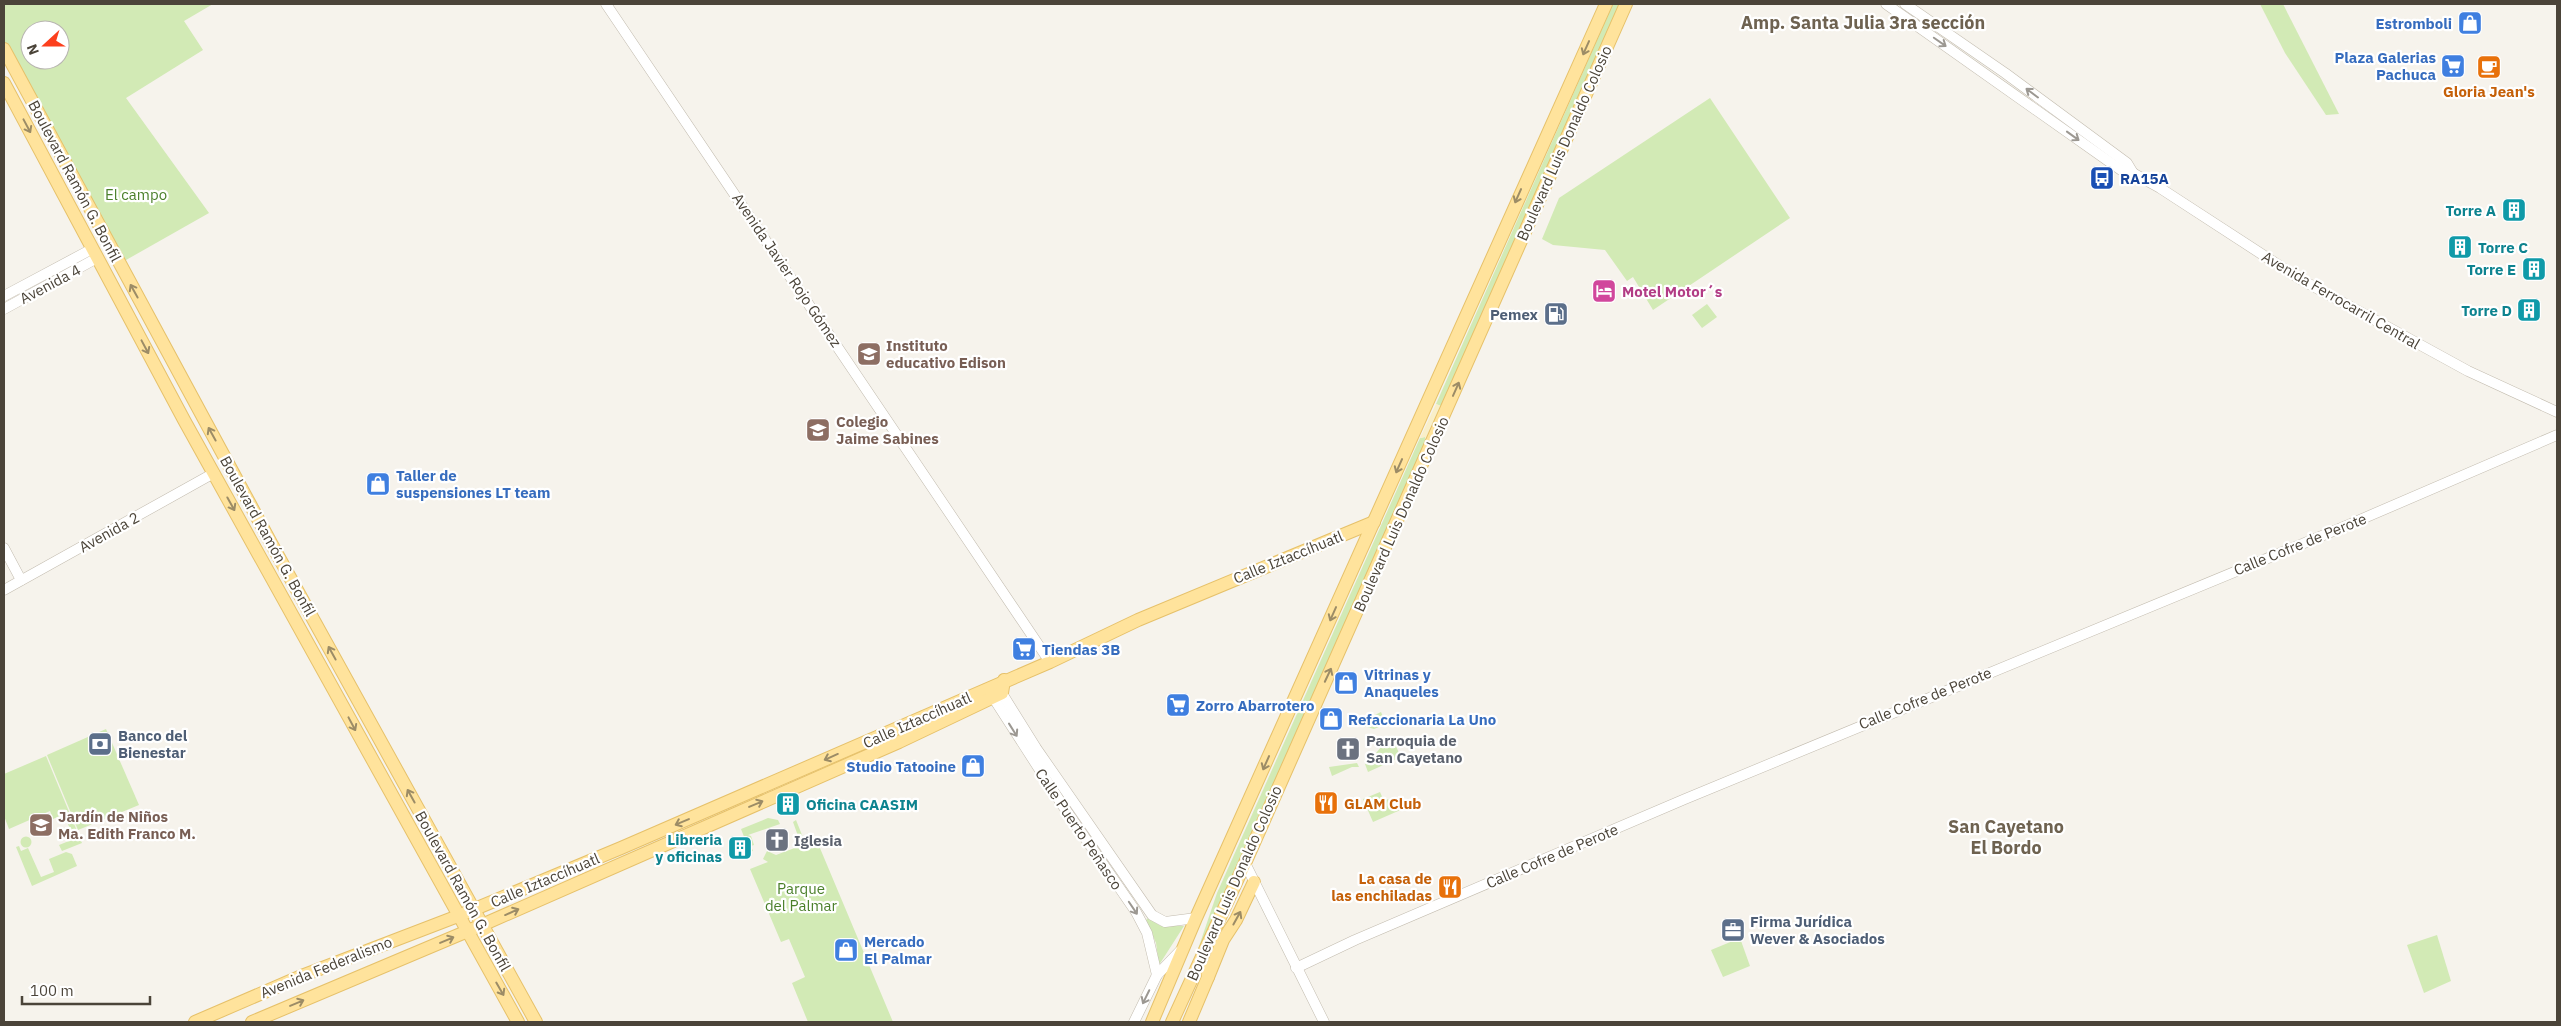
<svg xmlns="http://www.w3.org/2000/svg" width="2561" height="1026" viewBox="0 0 2561 1026" font-family="'IBM Plex Sans',sans-serif">
	<style>
		.green { fill: #d2eab5; fill-rule: evenodd }
		.sand { fill: #f9efc9 }
		.lines { fill: none; stroke-linecap: round; stroke-linejoin: round }
		.minor-casing { stroke: #c2bbae; stroke-width: 11 }
		.major-casing { stroke: #e6c16a; stroke-width: 14 }
		.minor { stroke: #fff; stroke-width: 10 }
		.major { stroke: #ffe39c; stroke-width: 12 }
		.oneway { stroke: #9c9892 }
		.oneway2 { stroke: #9c8c66 }
		.labels { text-anchor: middle; dominant-baseline: central; stroke-width: 4.5; stroke-linejoin: round; paint-order: stroke }
		.shop-label { font-size: 15px; font-weight: bold; fill: #366cbe; stroke: #fff; text-anchor: start }
		.food-label { font-size: 15px; font-weight: bold; fill: #c56008; stroke: #fff }
		.street-label { font-size: 15px; fill: #4b4439; stroke: #fff }
		.transit-label { font-size: 15px; font-weight: bold; fill: #164399; stroke: #fff; text-anchor: start }
		.park-label { font-size: 15px; fill: #4a7f2a; stroke: #fff }
		.culture-label { font-size: 15px; font-weight: bold; fill: #0d838f; stroke: #fff; text-anchor: end }
		.hotel-label { font-size: 15px; font-weight: bold; fill: #b23c85; stroke: #fff; text-anchor: start }
		.service-label { font-size: 15px; font-weight: bold; fill: #4e5e75; stroke: #fff; text-anchor: start }
		.education-label { font-size: 15px; font-weight: bold; fill: #785e54; stroke: #fff; text-anchor: start }
		.worship-label { font-size: 15px; font-weight: bold; fill: #5b616d; stroke: #fff; text-anchor: start }
		.quarter-label { font-size: 18px; font-weight: bold; fill: #6e6250; stroke: #fff }
	</style>
	<rect width="100%" height="100%" fill="#f6f3ec"/>
	<g class="green">
		<path d="M 4,4 L 213,4 L 184,21 L 203,50 L 126,98 L 209,213 L 119,264 L 4,52 ZM 30,30 L 60,30 L 60,60 L 30,60 Z"/>
		<path d="M 1613,4 L 1620,4 L 1441,406 L 1436,404 Z"/>
		<path d="M 2260,4 L 2283,4 L 2339,114 L 2326,115 L 2285,53 Z"/>
		<path d="M 1710,98 L 1790,218 L 1653,310 L 1633,277 L 1627,281 L 1605,250 L 1553,245 L 1542,239 L 1559,198 Z"/>
		<path d="M 1707,304 L 1717,317 L 1702,328 L 1692,315 Z"/>
		<path d="M 1425,437 L 1426,440 L 1193,964 L 1217,893 L 1420,438 Z"/>
		<path d="M 1381,712 L 1386,724 L 1374,729 L 1356,724 Z"/>
		<path d="M 106,729 L 139,805 L 78,830 L 47,755 Z"/>
		<path d="M 1392,738 L 1401,757 L 1368,772 L 1365,764 C 1376,757 1379,745 1392,738 Z"/>
		<path d="M 46,756 L 82,843 L 62,851 L 59,845 L 74,839 L 64,814 L 53,819 L 50,811 L 9,829 L 4,816 L 4,774 Z"/>
		<path d="M 1357,763 L 1359,767 L 1352,767 L 1332,776 L 1329,767 Z"/>
		<path d="M 1380,792 L 1384,801 L 1388,799 L 1393,809 L 1410,801 L 1412,805 L 1373,822 L 1363,799 Z"/>
		<path d="M 768,818 L 778,820 L 780,824 L 748,835 L 751,836 L 754,845 L 751,846 L 753,851 L 750,852 L 741,829 Z"/>
		<path d="M 796,820 L 804,840 L 801,847 L 817,841 L 893,1022 L 808,1022 L 792,983 L 805,977 L 789,939 L 781,942 L 750,869 L 768,862 L 763,859 L 767,851 L 776,855 L 800,846 L 802,839 L 798,836 L 793,822 Z"/>
		<circle cx="26" cy="842" r="5.5"/>
		<path d="M 19,846 L 21,851 L 28,848 L 41,877 L 54,872 L 49,859 L 66,852 L 72,854 L 77,866 L 32,886 L 16,847 Z"/>
		<path d="M 1148,918 L 1161,926 L 1184,926 L 1159,965 L 1156,943 L 1146,920 Z"/>
		<path d="M 2437,935 L 2451,981 L 2424,993 L 2407,945 Z"/>
		<path d="M 1740,938 L 1750,966 L 1723,977 L 1711,950 Z"/>
	</g>
	<path class="sand" d="M 1436,404 L 1441,406 L 1426,440 L 1425,437 L 1420,438 Z"/>
	<g class="lines">
		<defs>
			<g id="minor">
				<path d="M 606,4 L 1050,662"/>
				<path d="M 1886,4 L 2121,170 L 2133,173 L 2160,188 L 2300,279 L 2468,371 L 2557,412"/>
				<path d="M 1905,4 L 2005,73 L 2127,163 L 2133,173"/>
				<path d="M 4,296 L 92,249"/>
				<path d="M 4,309 L 97,258"/>
				<path d="M 4,548 L 21,580"/>
				<path d="M 4,590 L 214,473"/>
				<path d="M 998,687 L 1036,748 L 1152,915 L 1165,922 L 1196,918"/>
				<path d="M 989,691 L 1063,806 L 1136,912 L 1147,933 L 1157,975"/>
				<path d="M 1245,863 L 1324,1022"/>
				<path d="M 1296,968 L 1355,940 L 1685,799 L 2348,525 L 2557,435"/>
				<path d="M 1134,1022 L 1157,975 L 1180,951"/>
			</g>
			<g id="major">
				<path d="M 4,49 L 271,543 L 536,1022"/>
				<path d="M 4,83 L 184,420 L 518,1022"/>
				<path d="M 1208,977 L 1223,940 L 1236,920 L 1254,882"/>
				<path d="M 195,1022 L 304,975 L 458,916 L 621,848 L 1050,662 L 1138,620 L 1374,522"/>
				<path d="M 252,1022 L 482,925 L 899,742 L 1002,693 L 1004,680"/>
				<path d="M 1152,1022 L 1196,918 L 1606,4"/>
				<path d="M 1172,1022 L 1245,863 L 1626,4"/>
				<path d="M 1189,1022 L 1208,977 L 1207,969"/>
			</g>
		</defs>
		<use href="#minor" class="minor-casing"/>
		<use href="#major" class="major-casing"/>
		<use href="#minor" class="minor"/>
		<use href="#major" class="major"/>
	</g>
	<defs><path id="oneway-shaft" d="M-6 0H5M1.5-3L5.5 0L1.5 3" fill="none" stroke-width="1.6" stroke-linecap="round" stroke-linejoin="round" transform="scale(1.25)"/></defs>
	<g class="oneway">
		<use href="#oneway-shaft" transform="translate(1940 42) rotate(35)"/>
		<use href="#oneway-shaft" transform="translate(2032 93) rotate(-143)"/>
		<use href="#oneway-shaft" transform="translate(2073 136) rotate(36)"/>
		<use href="#oneway-shaft" transform="translate(1013 730) rotate(58)"/>
		<use href="#oneway-shaft" transform="translate(1133 908) rotate(56)"/>
		<use href="#oneway-shaft" transform="translate(1146 997) rotate(116)"/>
	</g>
	<g class="oneway2">
		<use href="#oneway-shaft" transform="translate(1586 48) rotate(114)"/>
		<use href="#oneway-shaft" transform="translate(27 126) rotate(62)"/>
		<use href="#oneway-shaft" transform="translate(1518 196) rotate(114)"/>
		<use href="#oneway-shaft" transform="translate(134 291) rotate(-119)"/>
		<use href="#oneway-shaft" transform="translate(145 347) rotate(62)"/>
		<use href="#oneway-shaft" transform="translate(1456 389) rotate(-66)"/>
		<use href="#oneway-shaft" transform="translate(212 434) rotate(-119)"/>
		<use href="#oneway-shaft" transform="translate(1399 466) rotate(114)"/>
		<use href="#oneway-shaft" transform="translate(231 504) rotate(61)"/>
		<use href="#oneway-shaft" transform="translate(1333 614) rotate(114)"/>
		<use href="#oneway-shaft" transform="translate(332 653) rotate(-119)"/>
		<use href="#oneway-shaft" transform="translate(1328 675) rotate(-65)"/>
		<use href="#oneway-shaft" transform="translate(352 724) rotate(62)"/>
		<use href="#oneway-shaft" transform="translate(831 757) rotate(156)"/>
		<use href="#oneway-shaft" transform="translate(1266 763) rotate(114)"/>
		<use href="#oneway-shaft" transform="translate(411 796) rotate(-119)"/>
		<use href="#oneway-shaft" transform="translate(756 804) rotate(-23)"/>
		<use href="#oneway-shaft" transform="translate(682 822) rotate(157)"/>
		<use href="#oneway-shaft" transform="translate(512 912) rotate(-24)"/>
		<use href="#oneway-shaft" transform="translate(1237 918) rotate(-61)"/>
		<use href="#oneway-shaft" transform="translate(447 940) rotate(-23)"/>
		<use href="#oneway-shaft" transform="translate(500 989) rotate(60)"/>
		<use href="#oneway-shaft" transform="translate(297 1003) rotate(-23)"/>
	</g>
	<defs>
		<symbol id="shop-square" viewBox="-11 -11 22 22"><rect x="-9" y="-9" width="18" height="18" rx="4" fill="#3f7fe0" stroke="#fff"/><path d="M-5-2.5h2.3a2.7 3.5 0 0 1 5.4 0H5L5.5 6h-11ZM-1.5-2.5h3a1.5 2.3 0 0 0-3 0Z" fill="#fff"/></symbol>
		<symbol id="supermarket-square" viewBox="-11 -11 22 22"><rect x="-9" y="-9" width="18" height="18" rx="4" fill="#3f7fe0" stroke="#fff"/><path d="M-6-5.5h2.5l.6 2H6L4.5 2H-2.5L-4.4-4H-6ZM-1.5 3.2a1.3 1.3 0 1 0 .1 0ZM3 3.2a1.3 1.3 0 1 0 .1 0Z" fill="#fff"/></symbol>
		<symbol id="cafe-square" viewBox="-11 -11 22 22"><rect x="-9" y="-9" width="18" height="18" rx="4" fill="#e8710a" stroke="#fff"/><path d="M-5.5-4.5H6V0H3Q3 3.5 0 3.5H-2.5Q-5.5 3.5-5.5 0ZM3-3.2v2h1.7v-2ZM-6 4.5H4V6H-6Z" fill="#fff"/></symbol>
		<symbol id="bus-square" viewBox="-11 -11 22 22"><rect x="-9" y="-9" width="18" height="18" rx="4" fill="#1a4fb4" stroke="#fff"/><path d="M-5-6H5V4H4V6H2V4H-2V6H-4V4H-5ZM-3.5-4V0h7V-4ZM-3.5 1.2v1.5H-2V1.2ZM2 1.2v1.5H3.5V1.2Z" fill="#fff"/></symbol>
		<symbol id="building-square" viewBox="-11 -11 22 22"><rect x="-9" y="-9" width="18" height="18" rx="4" fill="#0f9aa8" stroke="#fff"/><path d="M-4-6H4V6H1V3H-1V6H-4ZM-2.5-4.3h1.7v1.8h-1.7ZM.8-4.3h1.7v1.8H.8ZM-2.5-1h1.7V.8h-1.7ZM.8-1h1.7V.8H.8Z" fill="#fff"/></symbol>
		<symbol id="hotel-square" viewBox="-11 -11 22 22"><rect x="-9" y="-9" width="18" height="18" rx="4" fill="#d1479c" stroke="#fff"/><path d="M-6-4.5h1.5V1H6V5H4.5V3h-9V5H-6ZM-4 0a1.8 1.8 0 1 1 3.6 0ZM.5 0V-2.5h3Q6-2.5 6 0Z" fill="#fff"/></symbol>
		<symbol id="fuel-square" viewBox="-11 -11 22 22"><rect x="-9" y="-9" width="18" height="18" rx="4" fill="#5c6f8a" stroke="#fff"/><path d="M-5.5-6h7V0h2V4h1.3V-2.5L3-4.5l.8-.8L6-3V5H2.5V1h-1V6h-7ZM-4.2-4.7v3.2H.2V-4.7Z" fill="#fff"/></symbol>
		<symbol id="school-square" viewBox="-11 -11 22 22"><rect x="-9" y="-9" width="18" height="18" rx="4" fill="#8d6e63" stroke="#fff"/><path d="M0-5L7-2L0 1L-7-2ZM-4 1L0 2.5L4 1V4Q0 6-4 4Z" fill="#fff"/></symbol>
		<symbol id="bank-square" viewBox="-11 -11 22 22"><rect x="-9" y="-9" width="18" height="18" rx="4" fill="#5c6f8a" stroke="#fff"/><path d="M-6-4H6V4H-6ZM0-2.3a2.3 2.3 0 1 0 0 4.6a2.3 2.3 0 1 0 0-4.6Z" fill="#fff"/></symbol>
		<symbol id="church-square" viewBox="-11 -11 22 22"><rect x="-9" y="-9" width="18" height="18" rx="4" fill="#6b7280" stroke="#fff"/><path d="M-1.2-6h2.4v3.5h3.3v2.4h-3.3V6h-2.4V-.1h-3.3v-2.4h3.3Z" fill="#fff"/></symbol>
		<symbol id="restaurant-square" viewBox="-11 -11 22 22"><rect x="-9" y="-9" width="18" height="18" rx="4" fill="#e8710a" stroke="#fff"/><path d="M-5-6h1v4h1v-4h1v4h1v-4h1v5L-1.5 .5V6h-2V.5L-5-1ZM5-6V6H3V1.5H1.5Q1.5-4 5-6Z" fill="#fff"/></symbol>
		<symbol id="office-square" viewBox="-11 -11 22 22"><rect x="-9" y="-9" width="18" height="18" rx="4" fill="#5c6f8a" stroke="#fff"/><path d="M-6-3h4V-5.5h4V-3h4V5H-6ZM-1-4.5V-3h2v-1.5ZM-6 0V1H6V0Z" fill="#fff"/></symbol>
	</defs>
	<g fill-rule="evenodd">
		<use href="#shop-square" x="2456" y="9" width="28" height="28"/>
		<use href="#supermarket-square" x="2439" y="52" width="28" height="28"/>
		<use href="#cafe-square" x="2475" y="53" width="28" height="28"/>
		<use href="#bus-square" x="2088" y="164" width="28" height="28"/>
		<use href="#building-square" x="2500" y="196" width="28" height="28"/>
		<use href="#building-square" x="2446" y="233" width="28" height="28"/>
		<use href="#building-square" x="2520" y="255" width="28" height="28"/>
		<use href="#hotel-square" x="1590" y="277" width="28" height="28"/>
		<use href="#building-square" x="2515" y="296" width="28" height="28"/>
		<use href="#fuel-square" x="1542" y="300" width="28" height="28"/>
		<use href="#school-square" x="855" y="340" width="28" height="28"/>
		<use href="#school-square" x="804" y="416" width="28" height="28"/>
		<use href="#shop-square" x="364" y="470" width="28" height="28"/>
		<use href="#supermarket-square" x="1010" y="635" width="28" height="28"/>
		<use href="#shop-square" x="1332" y="669" width="28" height="28"/>
		<use href="#supermarket-square" x="1164" y="691" width="28" height="28"/>
		<use href="#shop-square" x="1317" y="705" width="28" height="28"/>
		<use href="#bank-square" x="86" y="730" width="28" height="28"/>
		<use href="#church-square" x="1334" y="735" width="28" height="28"/>
		<use href="#shop-square" x="959" y="752" width="28" height="28"/>
		<use href="#restaurant-square" x="1312" y="789" width="28" height="28"/>
		<use href="#building-square" x="774" y="790" width="28" height="28"/>
		<use href="#school-square" x="27" y="811" width="28" height="28"/>
		<use href="#church-square" x="763" y="826" width="28" height="28"/>
		<use href="#building-square" x="726" y="834" width="28" height="28"/>
		<use href="#restaurant-square" x="1436" y="873" width="28" height="28"/>
		<use href="#office-square" x="1719" y="916" width="28" height="28"/>
		<use href="#shop-square" x="832" y="936" width="28" height="28"/>
	</g>
	<g class="labels">
		<g class="shop-label">
			<text x="2452" y="23" text-anchor="end">Estromboli</text>
			<text x="2436" y="57" text-anchor="end">Plaza Galerias<tspan x="2436" dy="17">Pachuca</tspan></text>
			<text x="396" y="475">Taller de<tspan x="396" dy="17">suspensiones LT team</tspan></text>
			<text x="1042" y="649">Tiendas 3B</text>
			<text x="1364" y="674">Vitrinas y<tspan x="1364" dy="17">Anaqueles</tspan></text>
			<text x="1196" y="705">Zorro Abarrotero</text>
			<text x="1348" y="719">Refaccionaria La Uno</text>
			<text x="956" y="766" text-anchor="end">Studio Tatooine</text>
			<text x="864" y="941">Mercado<tspan x="864" dy="17">El Palmar</tspan></text>
		</g>
		<g class="food-label">
			<text x="2489" y="91">Gloria Jean's</text>
			<text x="1344" y="803" text-anchor="start">GLAM Club</text>
			<text x="1432" y="878" text-anchor="end">La casa de<tspan x="1432" dy="17">las enchiladas</tspan></text>
		</g>
		<g class="street-label">
			<text transform="translate(1564 143) rotate(-66)">Boulevard Luis Donaldo Colosio</text>
			<text transform="translate(75 181) rotate(62)">Boulevard Ramón G. Bonfil</text>
			<text transform="translate(787 270) rotate(56)">Avenida Javier Rojo Gómez</text>
			<text transform="translate(50 284) rotate(-28)">Avenida 4</text>
			<text transform="translate(2341 300) rotate(30)">Avenida Ferrocarril Central</text>
			<text transform="translate(1401 514) rotate(-66)">Boulevard Luis Donaldo Colosio</text>
			<text transform="translate(109 532) rotate(-29)">Avenida 2</text>
			<text transform="translate(268 536) rotate(61)">Boulevard Ramón G. Bonfil</text>
			<text transform="translate(2300 544) rotate(-22)">Calle Cofre de Perote</text>
			<text transform="translate(1288 557) rotate(-22)">Calle Iztaccíhuatl</text>
			<text transform="translate(1925 698) rotate(-22)">Calle Cofre de Perote</text>
			<text transform="translate(917 720) rotate(-24)">Calle Iztaccíhuatl</text>
			<text transform="translate(1079 829) rotate(56)">Calle Puerto Peñasco</text>
			<text transform="translate(1552 856) rotate(-23)">Calle Cofre de Perote</text>
			<text transform="translate(545 880) rotate(-23)">Calle Iztaccíhuatl</text>
			<text transform="translate(1234 883) rotate(-66)">Boulevard Luis Donaldo Colosio</text>
			<text transform="translate(463 891) rotate(61)">Boulevard Ramón G. Bonfil</text>
			<text transform="translate(326 967) rotate(-22)">Avenida Federalismo</text>
		</g>
		<g class="transit-label">
			<text x="2120" y="178">RA15A</text>
		</g>
		<g class="park-label">
			<text x="136" y="194">El campo</text>
			<text x="801" y="888">Parque<tspan x="801" dy="17">del Palmar</tspan></text>
		</g>
		<g class="culture-label">
			<text x="2496" y="210">Torre A</text>
			<text x="2478" y="247" text-anchor="start">Torre C</text>
			<text x="2516" y="269">Torre E</text>
			<text x="2512" y="310">Torre D</text>
			<text x="806" y="804" text-anchor="start">Oficina CAASIM</text>
			<text x="722" y="839">Libreria<tspan x="722" dy="17">y oficinas</tspan></text>
		</g>
		<g class="hotel-label">
			<text x="1622" y="291">Motel Motor´s</text>
		</g>
		<g class="service-label">
			<text x="1538" y="314" text-anchor="end">Pemex</text>
			<text x="118" y="735">Banco del<tspan x="118" dy="17">Bienestar</tspan></text>
			<text x="1750" y="921">Firma Jurídica<tspan x="1750" dy="17">Wever &amp; Asociados</tspan></text>
		</g>
		<g class="education-label">
			<text x="886" y="345">Instituto<tspan x="886" dy="17">educativo Edison</tspan></text>
			<text x="836" y="421">Colegio<tspan x="836" dy="17">Jaime Sabines</tspan></text>
			<text x="58" y="816">Jardín de Niños<tspan x="58" dy="17">Ma. Edith Franco M.</tspan></text>
		</g>
		<g class="worship-label">
			<text x="1366" y="740">Parroquia de<tspan x="1366" dy="17">San Cayetano</tspan></text>
			<text x="794" y="840">Iglesia</text>
		</g>
		<g class="quarter-label">
			<text x="1863" y="22">Amp. Santa Julia 3ra sección</text>
			<text x="2006" y="826">San Cayetano<tspan x="2006" dy="21">El Bordo</tspan></text>
		</g>
	</g>
	<rect width="2561" height="1026" fill="none" stroke="#4b4439" stroke-width="10"/>
	<g transform="translate(45 45) rotate(249)"><circle r="24" fill="#ffffff" stroke="#b7b4b0"/>
	<path d="M0-4L9 19L0 12L-9 19Z" fill="#fc3f1d"/>
	<text y="-8" font-size="14" font-weight="bold" text-anchor="middle" fill="#4b4439">N</text>
	</g>
	<path d="M22 996v8h128v-8" fill="none" stroke="#4b4439" stroke-width="2.5"/>
	<text x="30" y="996" font-size="15" fill="#4b4439" stroke="#ffffff" stroke-width="4" paint-order="stroke">100 m</text>
</svg>
